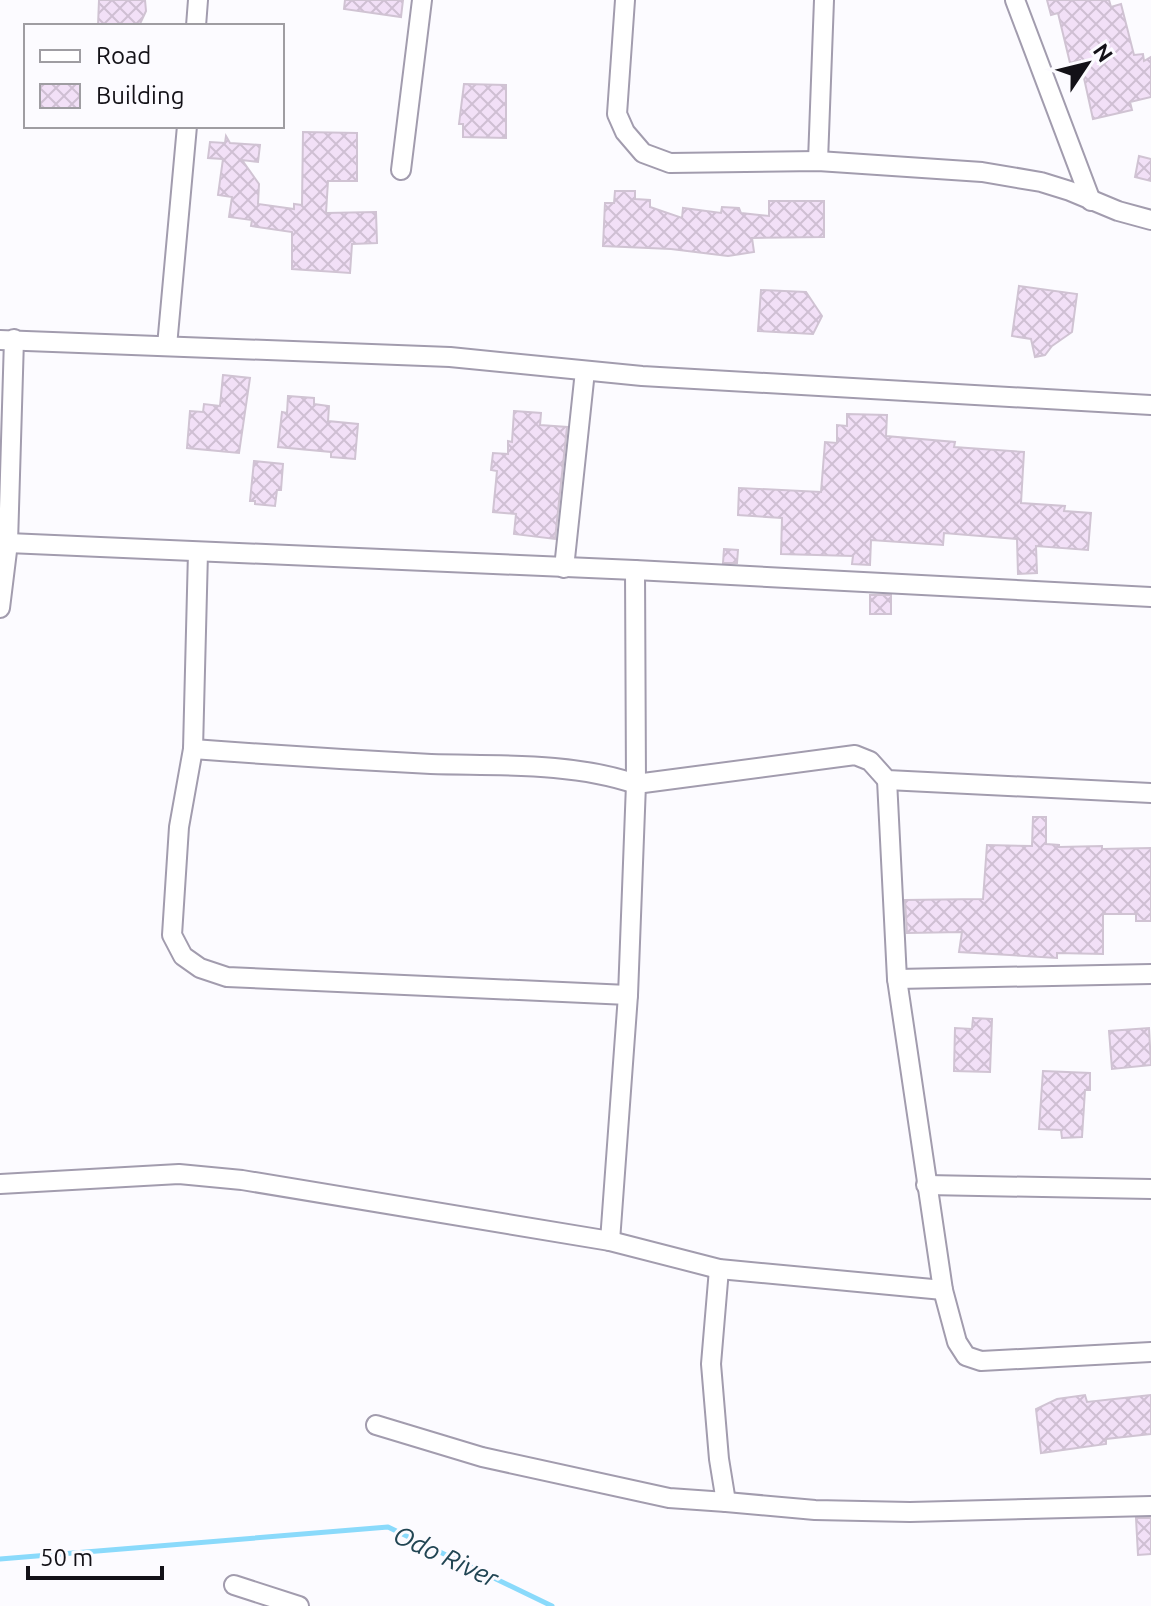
<svg xmlns="http://www.w3.org/2000/svg" width="1151" height="1606" viewBox="0 0 1151 1606" font-family="Ubuntu,sans-serif">
	<style>
		.lines { fill: none; stroke-linecap: round; stroke-linejoin: round }
		.stream { stroke: #8adafb; stroke-width: 5 }
		.building { fill: url(#building-cross-hatch); stroke: #d0c3d3; stroke-width: 2 }
		.minor-casing { stroke: #a29cae; stroke-width: 22 }
		.minor { stroke: #fff; stroke-width: 18 }
		.labels { text-anchor: middle; dominant-baseline: central; stroke-width: 6; stroke-linejoin: round; paint-order: stroke }
		.water-label { font-size: 26px; font-style: italic; fill: #214553; stroke: #fcfbff }
	</style>
	<defs>
		<pattern id="building-cross-hatch" width="8" height="8" patternUnits="userSpaceOnUse" patternTransform="scale(2)"><rect width="8" height="8" fill="#f2e0f7"/><path d="M0 0l8 8M0 8l8-8" fill="none" stroke="#cfbfd3"/></pattern>
	</defs>
	<rect width="100%" height="100%" fill="#fcfbff"/>
	<g class="lines">
		<path class="stream" d="M 0,1559 L 388,1527 L 552,1606"/>
	</g>
	<g class="building">
		<path d="M 99,0 L 145,0 L 146,11 L 139,26 L 98,26 Z"/>
		<path d="M 345,0 L 403,0 L 401,17 L 344,9 Z"/>
		<path d="M 1047,0 L 1109,0 L 1111,7 L 1121,4 L 1134,55 L 1143,54 L 1144,61 L 1151,57 L 1151,97 L 1130,102 L 1132,110 L 1093,119 L 1080,60 L 1070,63 L 1058,13 L 1051,15 Z"/>
		<path d="M 464,84 L 506,85 L 506,138 L 463,137 L 463,124 L 459,124 Z"/>
		<path d="M 303,132 L 357,133 L 357,181 L 328,181 L 326,213 L 376,212 L 377,243 L 352,244 L 350,273 L 292,269 L 292,232 L 251,226 L 252,220 L 229,217 L 232,197 L 218,195 L 223,159 L 208,158 L 210,142 L 225,143 L 226,136 L 230,143 L 260,145 L 258,162 L 242,160 L 259,184 L 258,204 L 294,209 L 294,204 L 302,205 Z"/>
		<path d="M 1139,156 L 1151,159 L 1151,181 L 1135,177 Z"/>
		<path d="M 615,191 L 635,191 L 635,199 L 650,200 L 650,207 L 682,218 L 683,208 L 721,213 L 722,207 L 739,208 L 741,213 L 769,216 L 769,201 L 824,201 L 824,237 L 752,238 L 754,252 L 728,256 L 671,249 L 603,246 L 605,203 L 614,203 Z"/>
		<path d="M 1019,286 L 1077,294 L 1072,332 L 1052,346 L 1045,355 L 1035,357 L 1031,339 L 1012,336 Z"/>
		<path d="M 761,290 L 806,292 L 822,316 L 813,334 L 758,331 Z"/>
		<path d="M 223,375 L 250,378 L 239,453 L 187,448 L 190,411 L 203,412 L 204,404 L 220,406 Z"/>
		<path d="M 288,396 L 314,398 L 314,404 L 329,406 L 328,421 L 358,424 L 355,459 L 331,457 L 331,452 L 278,447 L 282,412 L 287,413 Z"/>
		<path d="M 514,411 L 541,413 L 540,425 L 567,427 L 555,539 L 514,534 L 516,514 L 493,512 L 497,471 L 491,470 L 493,453 L 508,454 L 508,441 L 512,442 Z"/>
		<path d="M 847,414 L 887,415 L 886,436 L 955,442 L 954,447 L 1024,452 L 1021,503 L 1065,506 L 1064,511 L 1091,513 L 1088,550 L 1036,546 L 1037,573 L 1018,574 L 1017,539 L 944,533 L 943,545 L 871,540 L 870,565 L 852,564 L 853,556 L 781,554 L 782,518 L 738,515 L 739,488 L 821,492 L 825,442 L 837,443 L 837,425 L 847,426 Z"/>
		<path d="M 254,461 L 283,464 L 281,490 L 277,490 L 275,506 L 255,504 L 255,501 L 250,501 Z"/>
		<path d="M 724,549 L 738,550 L 737,563 L 723,563 Z"/>
		<rect x="870" y="595" width="21" height="19"/>
		<path d="M 1033,817 L 1046,817 L 1046,844 L 1059,845 L 1059,847 L 1102,846 L 1102,849 L 1151,848 L 1151,921 L 1136,921 L 1136,914 L 1103,914 L 1103,954 L 1057,953 L 1057,958 L 959,952 L 962,932 L 907,933 L 905,900 L 983,899 L 987,845 L 1032,846 Z"/>
		<path d="M 973,1018 L 992,1019 L 990,1072 L 954,1071 L 955,1028 L 972,1029 Z"/>
		<path d="M 1149,1028 L 1151,1065 L 1112,1069 L 1109,1031 Z"/>
		<path d="M 1043,1071 L 1090,1073 L 1090,1090 L 1085,1090 L 1082,1137 L 1062,1138 L 1061,1130 L 1039,1129 Z"/>
		<path d="M 1085,1395 L 1087,1402 L 1151,1395 L 1151,1434 L 1106,1439 L 1106,1444 L 1041,1453 L 1036,1409 L 1057,1399 Z"/>
		<path d="M 1136,1518 L 1151,1518 L 1151,1554 L 1138,1555 Z"/>
	</g>
	<g class="lines">
		<defs>
			<g id="minor">
				<path d="M 625,0 L 617,114 L 625,132 L 643,153 L 670,163 L 818,161 L 982,172 L 1041,182 L 1070,191 L 1118,211 L 1151,220"/>
				<path d="M 1015,0 L 1091,201"/>
				<path d="M 196,26 L 198,0"/>
				<path d="M 818,161 L 824,0"/>
				<path d="M 401,170 L 422,0"/>
				<path d="M 0,340 L 450,357 L 642,376 L 1151,405"/>
				<path d="M 167,346 L 187,126"/>
				<path d="M 8,543 L 635,570 L 1151,597"/>
				<path d="M 198,552 L 193,749 L 179,827 L 172,935 L 183,956 L 200,968 L 227,977 L 628,995"/>
				<path d="M 564,568 L 585,371"/>
				<path d="M 0,608 L 8,543 L 14,339"/>
				<path d="M 193,749 C 273,755 352,760 431,764 C 498,766 572,762 636,784 L 855,755 L 870,761 L 887,780 L 1151,793"/>
				<path d="M 887,780 L 897,979 L 943,1290 L 957,1342 L 966,1356 L 981,1361 L 1151,1352"/>
				<path d="M 897,979 L 1151,974"/>
				<path d="M 0,1184 L 179,1174 L 242,1180 L 610,1241 L 719,1269 L 943,1290"/>
				<path d="M 926,1185 L 1151,1189"/>
				<path d="M 610,1241 L 628,995 L 636,784 L 635,570"/>
				<path d="M 376,1425 L 482,1457 L 669,1498 L 726,1502 L 719,1459 L 711,1364 L 719,1269"/>
				<path d="M 726,1502 L 815,1510 L 910,1512 L 1151,1506"/>
				<path d="M 234,1585 L 299,1606"/>
			</g>
		</defs>
		<use href="#minor" class="minor-casing"/>
		<use href="#minor" class="minor"/>
	</g>
	<g class="labels">
		<g class="water-label">
			<text transform="translate(446 1556) rotate(25)">Odo River</text>
		</g>
	</g>
	<rect x="24" y="24" width="260" height="104" fill="#fcfbff" stroke="#9f9da2" stroke-width="2"/>
	<rect x="40" y="50" width="40" height="12" fill="#ffffff" stroke="#9f9da2" stroke-width="2"/>
	<text x="96" y="64" font-size="24" fill="#131117">Road</text>
	<rect x="40" y="84" width="40" height="24" fill="url(#building-cross-hatch)" stroke="#9f9da2" stroke-width="2"/>
	<text x="96" y="104" font-size="24" fill="#131117">Building</text>
	<g transform="translate(1087 64) rotate(55)" stroke="#fcfbff" stroke-width="6" paint-order="stroke">
	<path d="M0-6L14 30L0 20L-14 30Z" fill="#131117"/>
	<text y="-12" font-size="22" font-weight="bold" text-anchor="middle" fill="#131117">N</text>
	</g>
	<path d="M28 1566v12h134v-12" fill="none" stroke="#131117" stroke-width="4"/>
	<text x="40" y="1566" font-size="24" fill="#131117" stroke="#fcfbff" stroke-width="6" paint-order="stroke">50 m</text>
</svg>
